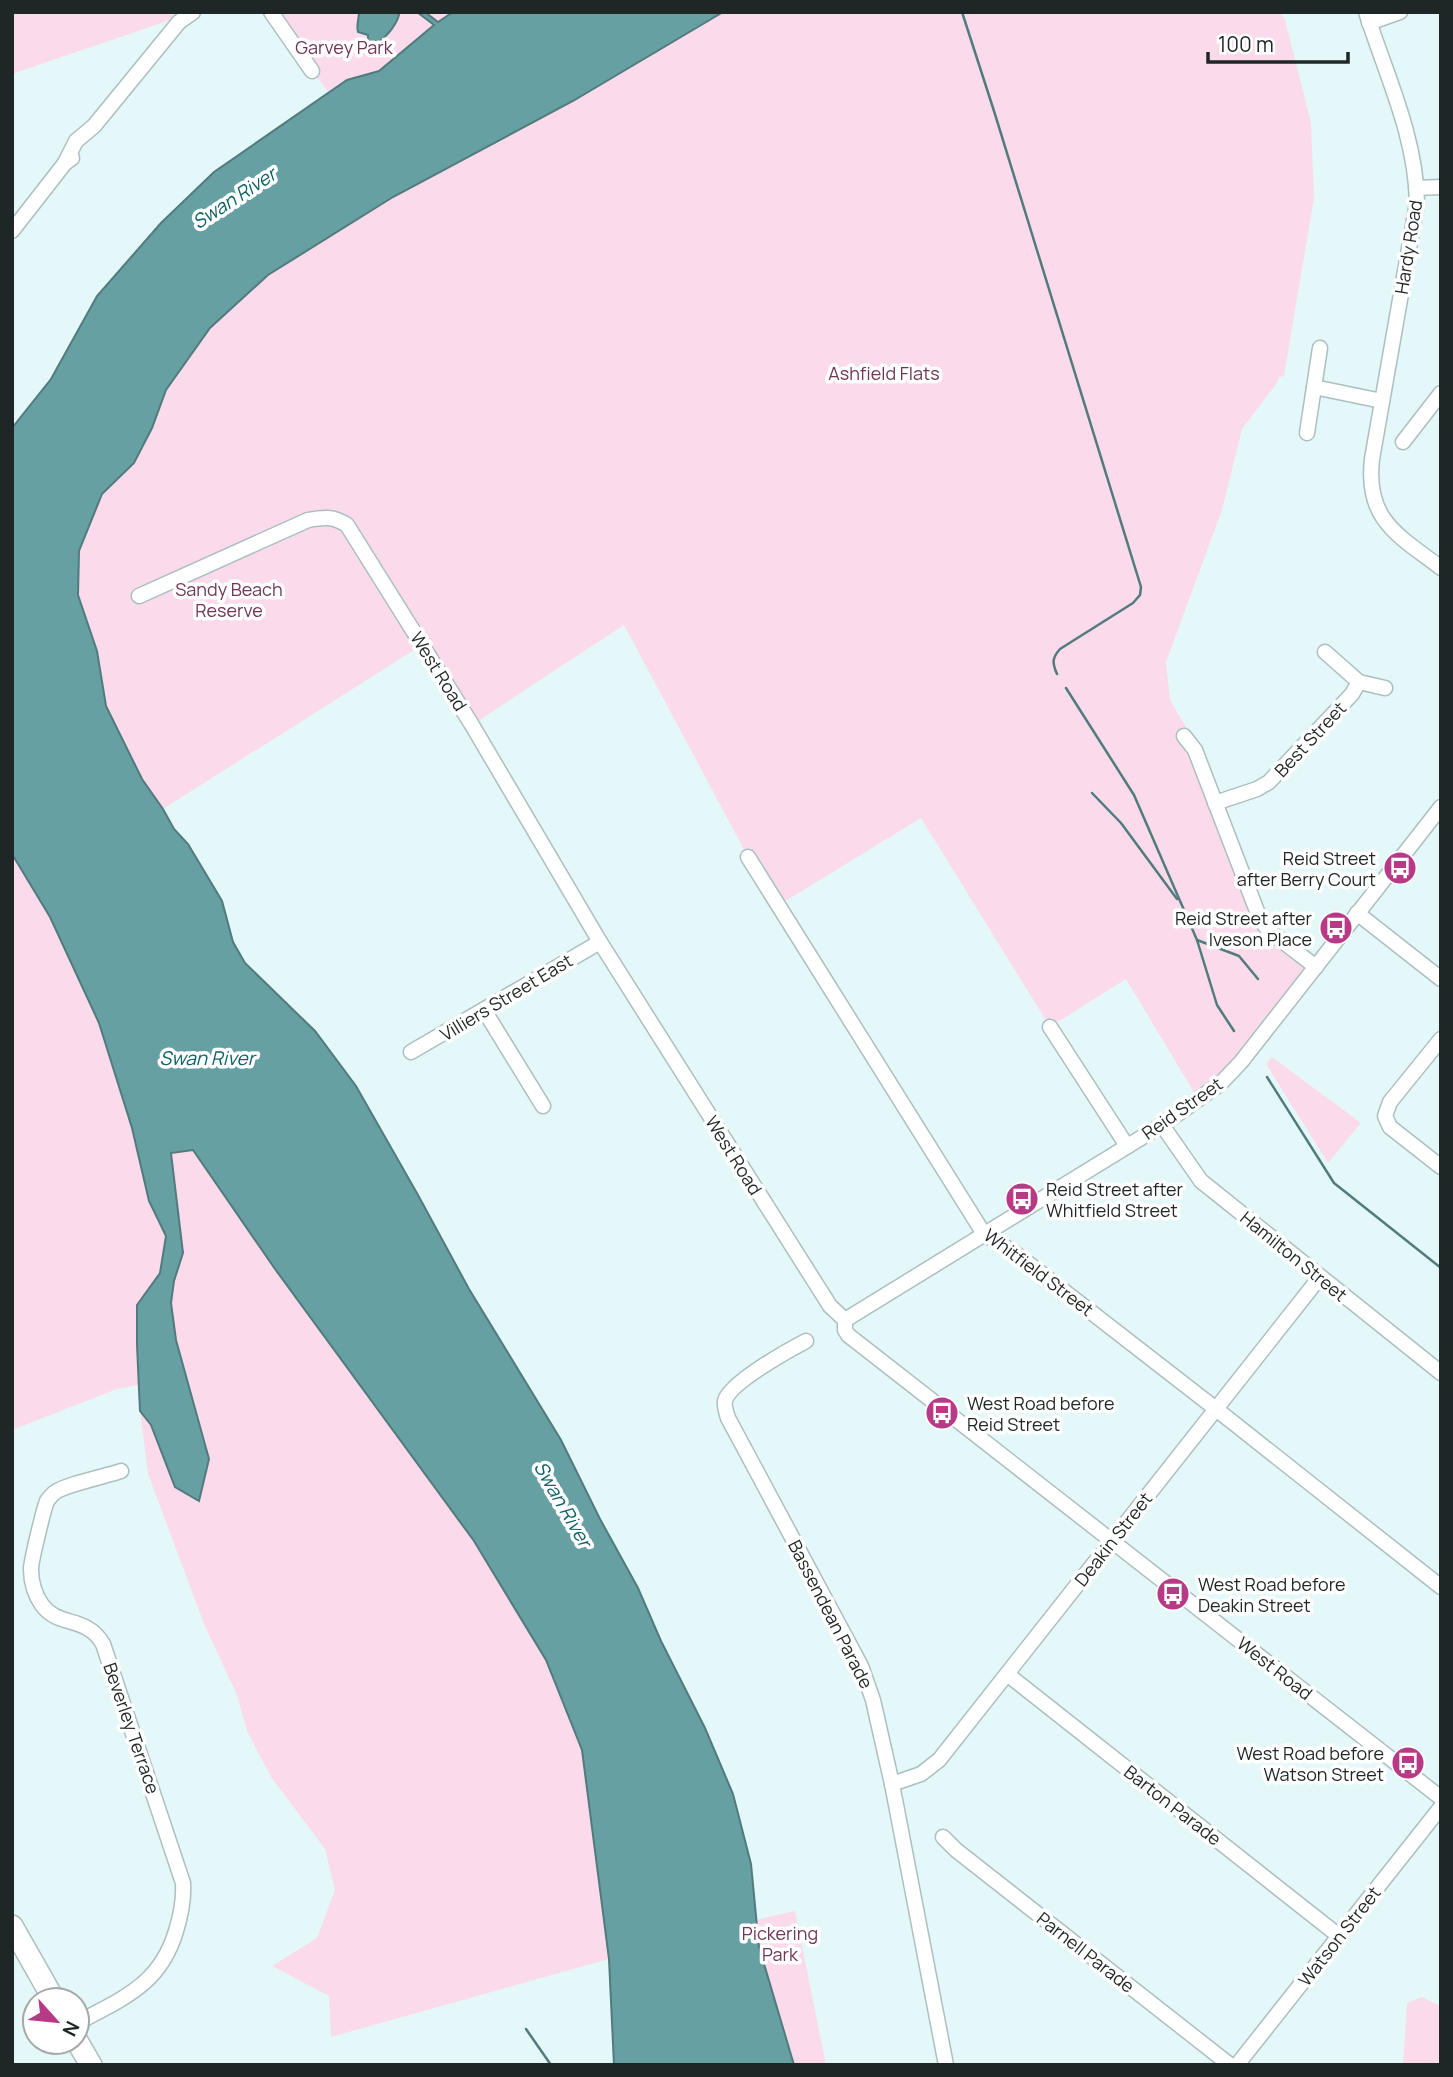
<svg xmlns="http://www.w3.org/2000/svg" width="1453" height="2077" viewBox="0 0 1453 2077" font-family="Manrope,sans-serif">
	<style>
		.green { fill: #fbdbeb }
		.water { fill: #66a0a2; stroke: #517b7d; stroke-width: 2 }
		.lines { fill: none; stroke-linecap: round; stroke-linejoin: round }
		.stream { stroke: #517b7d; stroke-width: 2.5 }
		.minor-casing { stroke: #acbfc0; stroke-width: 17 }
		.highway-casing { stroke: #acbfc0; stroke-width: 24 }
		.minor { stroke: #fff; stroke-width: 14 }
		.highway { stroke: #fff; stroke-width: 21 }
		.labels { text-anchor: middle; dominant-baseline: central; stroke-width: 7; stroke-linejoin: round; paint-order: stroke }
		.park-label { font-size: 18px; fill: #6f3656; stroke: #fff }
		.street-label { font-size: 18px; fill: #1f2626; stroke: #fff }
		.poi-label { font-size: 18px; fill: #1f2626; stroke: #fff; text-anchor: end }
		.water-label { font-size: 19px; font-style: italic; fill: #0f6265; stroke: #fff }
	</style>
	<rect width="100%" height="100%" fill="#e4f8f9"/>
	<g class="green">
		<path d="M 12,12 L 184,12 L 176,18 L 12,74 Z"/>
		<path d="M 269,12 L 453,12 L 437,22 L 379,71 L 347,80 L 329,93 Z"/>
		<path d="M 723,12 L 1280,12 L 1285,20 L 1311,123 L 1314,198 L 1284,376 L 1279,377 L 1277,383 L 1242,429 L 1222,510 L 1166,662 L 1170,700 L 1199,749 L 1258,912 L 1317,964 L 1241,1062 L 1198,1099 L 1126,979 L 1050,1027 L 921,818 L 779,905 L 748,857 L 624,625 L 472,725 L 422,645 L 163,809 L 142,779 L 106,706 L 97,651 L 78,595 L 79,551 L 102,494 L 134,463 L 152,428 L 166,390 L 210,328 L 268,275 L 393,197 L 573,101 Z"/>
		<path d="M 12,854 L 50,917 L 99,1023 L 132,1128 L 149,1201 L 166,1236 L 160,1273 L 137,1305 L 139,1385 L 117,1389 L 12,1430 Z"/>
		<path d="M 1272,1057 L 1361,1123 L 1328,1163 L 1266,1064 Z"/>
		<path d="M 193,1150 L 275,1269 L 474,1541 L 546,1660 L 582,1750 L 609,1959 L 331,2037 L 329,1996 L 272,1966 L 317,1938 L 335,1890 L 325,1849 L 271,1777 L 247,1731 L 237,1695 L 204,1624 L 148,1474 L 140,1411 L 151,1425 L 175,1487 L 176,1340 L 171,1303 L 179,1222 L 173,1183 L 171,1152 Z"/>
		<path d="M 795,1911 L 826,2065 L 794,2065 L 759,1947 L 756,1920 Z"/>
		<path d="M 1422,1997 L 1441,2006 L 1441,2065 L 1403,2065 L 1407,2003 Z"/>
	</g>
	<g class="water">
		<path d="M 359,12 L 397,12 L 399,15 C 396,26 383,42 372,45 L 368,42 L 368,35 L 358,32 C 356,26 359,19 359,12 Z"/>
		<path d="M 417,12 L 425,12 L 438,22 L 453,12 L 723,12 L 573,101 L 393,197 L 268,275 L 210,328 L 166,390 L 152,428 L 134,463 L 102,494 L 79,551 L 78,595 L 97,651 L 106,706 L 142,779 L 163,809 L 174,829 L 188,844 L 222,901 L 233,942 L 245,963 L 315,1031 L 356,1086 L 418,1195 L 469,1289 L 561,1440 L 600,1519 L 638,1588 L 661,1641 L 705,1728 L 733,1794 L 751,1864 L 759,1947 L 794,2065 L 614,2065 L 609,1959 L 582,1750 L 546,1660 L 474,1541 L 275,1269 L 193,1150 L 171,1153 L 183,1253 L 174,1281 L 171,1303 L 176,1340 L 209,1459 L 199,1501 L 175,1487 L 151,1425 L 140,1411 L 137,1345 L 137,1305 L 160,1273 L 166,1236 L 149,1201 L 132,1128 L 99,1023 L 50,917 L 12,854 L 12,428 L 51,379 L 97,296 L 161,223 L 214,172 L 347,80 L 379,71 L 434,25 Z"/>
	</g>
	<g class="lines">
		<g class="stream">
			<path d="M 962,12 L 994,111 L 1141,587 L 1140,595 L 1133,603 L 1060,649 C 1052,658 1052,663 1057,674"/>
			<path d="M 1066,688 L 1134,795 L 1197,940 L 1217,1005 L 1234,1031"/>
			<path d="M 1092,793 L 1121,823 L 1177,899"/>
			<path d="M 1197,940 L 1239,956 L 1258,979"/>
			<path d="M 1267,1077 L 1334,1183 L 1441,1268"/>
			<path d="M 526,2029 L 551,2065"/>
		</g>
		<defs>
			<g id="minor">
				<path d="M 271,12 L 312,71"/>
				<path d="M 1366,12 C 1386,75 1416,136 1417,203 L 1372,459 C 1365,520 1398,535 1441,568"/>
				<path d="M 1369,23 L 1400,12"/>
				<path d="M 65,163 L 76,141 L 94,126 L 179,22 L 193,12"/>
				<path d="M 1416,188 L 1441,187"/>
				<path d="M 12,231 L 65,163 L 72,158"/>
				<path d="M 1314,387 L 1382,401"/>
				<path d="M 1307,433 L 1320,348"/>
				<path d="M 1403,442 L 1441,393"/>
				<path d="M 139,596 L 308,520 C 324,517 333,516 347,525 L 472,725 L 600,942 L 830,1306 L 845,1320 L 845,1330 L 848,1335 L 1441,1798"/>
				<path d="M 1325,652 L 1359,682"/>
				<path d="M 1184,736 L 1195,750 L 1260,919 L 1268,930 L 1316,967"/>
				<path d="M 1215,803 L 1257,789 L 1269,782 L 1352,694 L 1359,682 L 1385,688"/>
				<path d="M 748,857 L 984,1234 L 1015,1253 L 1216,1409 L 1441,1587"/>
				<path d="M 1357,913 L 1441,979"/>
				<path d="M 484,1010 L 543,1106"/>
				<path d="M 1050,1027 L 1127,1146"/>
				<path d="M 1441,1039 L 1390,1102 L 1385,1116 L 1390,1127 L 1441,1167"/>
				<path d="M 411,1052 L 600,942"/>
				<path d="M 1162,1125 L 1201,1181 L 1441,1373"/>
				<path d="M 845,1320 L 1162,1125 L 1221,1083 L 1241,1062 L 1441,807"/>
				<path d="M 806,1341 C 789,1350 729,1383 725,1401 C 724,1406 726,1412 728,1418 L 861,1666 L 873,1700 L 892,1784 L 946,2065"/>
				<path d="M 1007,1674 L 1339,1936"/>
				<path d="M 892,1784 L 921,1774 L 939,1760 L 1320,1277"/>
				<path d="M 943,1837 L 956,1850 L 1230,2065"/>
				<path d="M 77,2023 C 123,1998 160,1985 176,1931 C 181,1915 184,1900 183,1883 L 103,1644 C 86,1615 59,1628 42,1605 C 35,1595 31,1581 31,1569 C 31,1561 44,1508 47,1501 C 49,1498 52,1495 54,1493 C 63,1485 107,1476 121,1471"/>
				<path d="M 1237,2065 L 1441,1807"/>
			</g>
			<g id="highway">
				<path d="M 12,1926 L 54,2000"/>
				<path d="M 77,2041 L 91,2065"/>
			</g>
		</defs>
		<use href="#minor" class="minor-casing"/>
		<use href="#highway" class="highway-casing"/>
		<use href="#minor" class="minor"/>
		<use href="#highway" class="highway"/>
	</g>
	<defs>
		<symbol id="bus-disc" viewBox="-11 -11 22 22"><circle r="9.5" fill="#b83a87" stroke="#fff"/><path d="M-5-6H5V4H4V6H2V4H-2V6H-4V4H-5ZM-3.5-4V0h7V-4ZM-3.5 1.2v1.5H-2V1.2ZM2 1.2v1.5H3.5V1.2Z" fill="#fff"/></symbol>
	</defs>
	<g fill-rule="evenodd">
		<use href="#bus-disc" x="1381" y="849" width="38" height="38"/>
		<use href="#bus-disc" x="1317" y="909" width="38" height="38"/>
		<use href="#bus-disc" x="1003" y="1180" width="38" height="38"/>
		<use href="#bus-disc" x="923" y="1394" width="38" height="38"/>
		<use href="#bus-disc" x="1154" y="1575" width="38" height="38"/>
		<use href="#bus-disc" x="1389" y="1744" width="38" height="38"/>
	</g>
	<g class="labels">
		<g class="park-label">
			<text x="344" y="47">Garvey Park</text>
			<text x="884" y="373">Ashfield Flats</text>
			<text x="229" y="589">Sandy Beach<tspan x="229" dy="21">Reserve</tspan></text>
			<text x="780" y="1933">Pickering<tspan x="780" dy="21">Park</tspan></text>
		</g>
		<g class="street-label">
			<text transform="translate(1408 247) rotate(-81)">Hardy Road</text>
			<text transform="translate(439 671) rotate(58)">West Road</text>
			<text transform="translate(1310 739) rotate(-47)">Best Street</text>
			<text transform="translate(506 997) rotate(-31)">Villiers Street East</text>
			<text transform="translate(1182 1108) rotate(-35)">Reid Street</text>
			<text transform="translate(734 1155) rotate(58)">West Road</text>
			<text transform="translate(1294 1256) rotate(39)">Hamilton Street</text>
			<text transform="translate(1039 1272) rotate(37)">Whitfield Street</text>
			<text transform="translate(1113 1539) rotate(-52)">Deakin Street</text>
			<text transform="translate(831 1614) rotate(63)">Bassendean Parade</text>
			<text transform="translate(1275 1668) rotate(38)">West Road</text>
			<text transform="translate(132 1728) rotate(71)">Beverley Terrace</text>
			<text transform="translate(1173 1805) rotate(38)">Barton Parade</text>
			<text transform="translate(1339 1936) rotate(-52)">Watson Street</text>
			<text transform="translate(1086 1952) rotate(38)">Parnell Parade</text>
		</g>
		<g class="poi-label">
			<text x="1376" y="858">Reid Street<tspan x="1376" dy="21">after Berry Court</tspan></text>
			<text x="1312" y="918">Reid Street after<tspan x="1312" dy="21">Iveson Place</tspan></text>
			<text x="1046" y="1189" text-anchor="start">Reid Street after<tspan x="1046" dy="21">Whitfield Street</tspan></text>
			<text x="967" y="1403" text-anchor="start">West Road before<tspan x="967" dy="21">Reid Street</tspan></text>
			<text x="1198" y="1584" text-anchor="start">West Road before<tspan x="1198" dy="21">Deakin Street</tspan></text>
			<text x="1384" y="1753">West Road before<tspan x="1384" dy="21">Watson Street</tspan></text>
		</g>
		<g class="water-label">
			<text transform="translate(234 198) rotate(-33)">Swan River</text>
			<text x="207" y="1058">Swan River</text>
			<text transform="translate(563 1504) rotate(60)">Swan River</text>
		</g>
	</g>
	<rect width="1453" height="2077" fill="none" stroke="#1f2626" stroke-width="28"/>
	<g transform="translate(56 2021) rotate(117)"><circle r="33" fill="#ffffff" stroke="#a5a8a8" stroke-width="2"/>
	<path d="M0-5L12 26L0 18L-12 26Z" fill="#b83a87"/>
	<text y="-10" font-size="19" font-weight="bold" text-anchor="middle" fill="#1f2626">N</text>
	</g>
	<path d="M1208 52v10h140v-10" fill="none" stroke="#1f2626" stroke-width="3.5"/>
	<text x="1218" y="52" font-size="21" fill="#1f2626" stroke="#ffffff" stroke-width="5" paint-order="stroke">100 m</text>
</svg>
